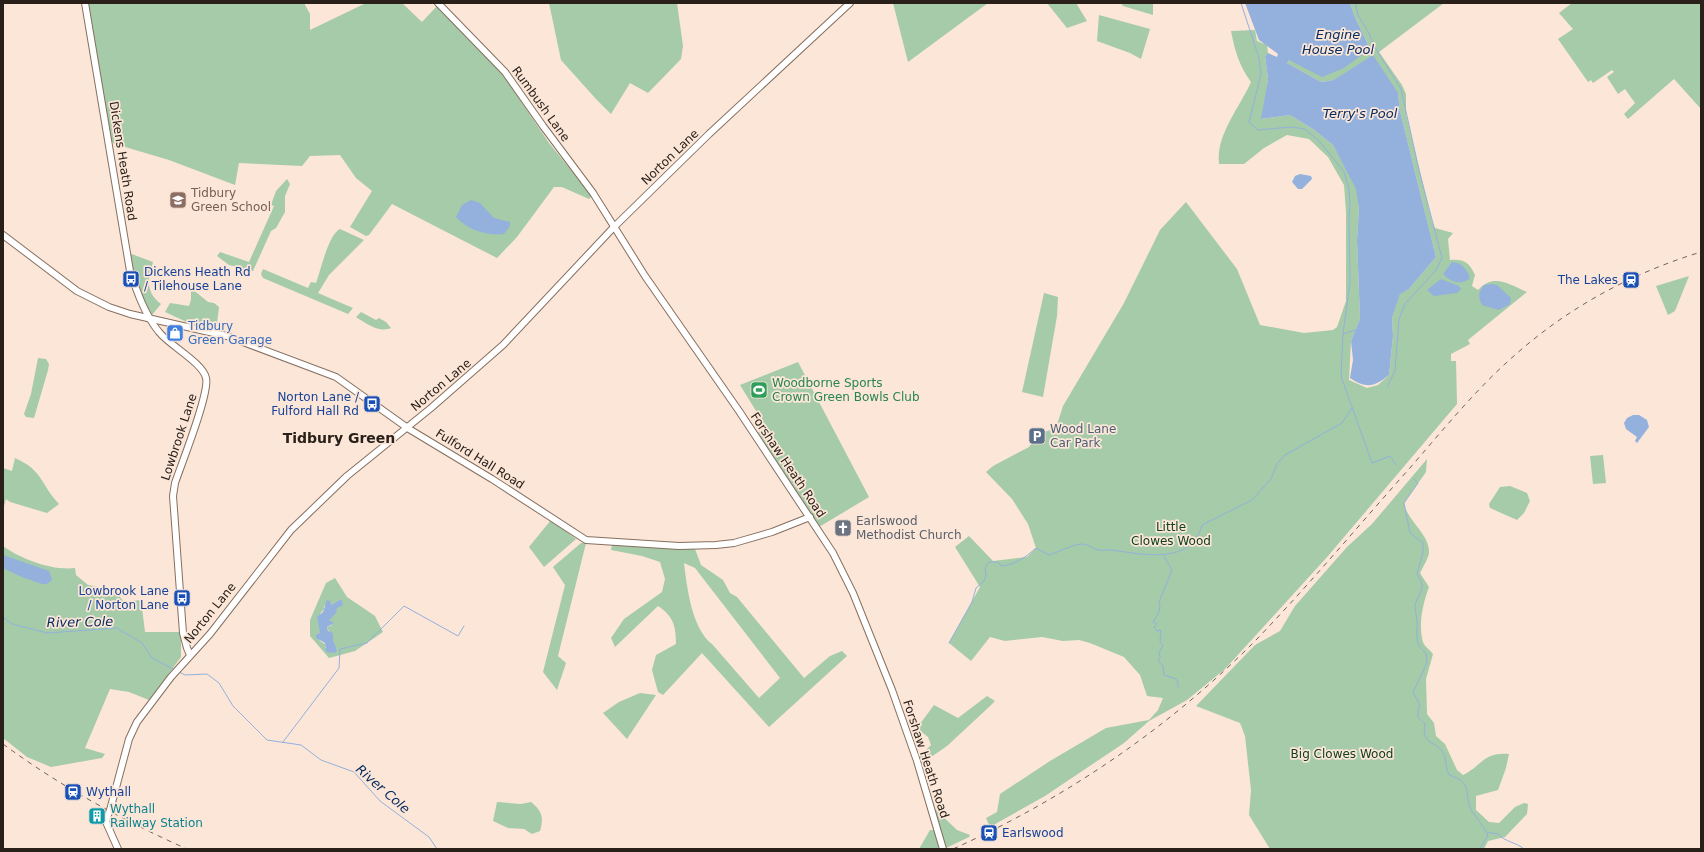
<svg xmlns="http://www.w3.org/2000/svg" width="1704" height="852" viewBox="0 0 1704 852" font-family="'DejaVu Sans',sans-serif">
	<style>
		.green { fill: #a5cba9; fill-rule: evenodd }
		.water { fill: #93b1dc }
		.lines { fill: none; stroke-linecap: round; stroke-linejoin: round }
		.stream { stroke: #93b1dc; stroke-width: 1 }
		.minor-casing { stroke: #866f5f; stroke-width: 8 }
		.minor { stroke: #fff; stroke-width: 6 }
		.rail { stroke: #71645a; stroke-width: 1; stroke-dasharray: 5 5; stroke-linecap: butt }
		.minor-bridge-casing { stroke: #866f5f; stroke-width: 8; stroke-linecap: butt }
		.minor-bridge { stroke: #fff; stroke-width: 6 }
		.labels { text-anchor: middle; dominant-baseline: central; stroke-width: 3.5; stroke-linejoin: round; paint-order: stroke }
		.street-label { font-size: 12px; fill: #292019; stroke: #fbe6d8 }
		.education-label { font-size: 12px; fill: #785e54; stroke: #fbe6d8; text-anchor: start }
		.transit-label { font-size: 12px; fill: #164399; stroke: #fbe6d8; text-anchor: start }
		.shop-label { font-size: 12px; fill: #366cbe; stroke: #fbe6d8; text-anchor: start }
		.leisure-label { font-size: 12px; fill: #27864d; stroke: #fbe6d8; text-anchor: start }
		.service-label { font-size: 12px; fill: #4e5e75; stroke: #fbe6d8; text-anchor: start }
		.worship-label { font-size: 12px; fill: #5b616d; stroke: #fbe6d8; text-anchor: start }
		.park-label { font-size: 12px; fill: #10401c; stroke: #fbe6d8 }
		.culture-label { font-size: 12px; fill: #0d838f; stroke: #fbe6d8; text-anchor: start }
		.water-label { font-size: 13px; font-style: italic; fill: #072d61; stroke: #fbe6d8 }
		.quarter-label { font-size: 14px; font-weight: bold; fill: #292019; stroke: #fbe6d8 }
	</style>
	<rect width="100%" height="100%" fill="#fbe6d8"/>
	<g class="green">
		<path d="M 88,3 L 304,3 L 310,14 L 310,30 L 366,3 L 402,3 L 422,22 L 437,6 L 502,73 L 549,143 L 592,196 L 589,199 L 562,187 L 554,187 L 517,237 L 497,258 L 392,204 L 369,235 L 366,236 L 350,227 L 372,191 L 356,178 L 340,155 L 310,156 L 302,166 L 239,163 L 235,185 L 169,160 L 115,144 L 109,140 L 100,74 Z"/>
		<path d="M 549,3 L 677,3 L 683,46 L 681,59 L 648,93 L 630,83 L 611,114 L 596,99 L 561,60 Z"/>
		<path d="M 893,3 L 988,3 L 908,62 Z"/>
		<path d="M 1047,3 L 1076,3 L 1087,21 L 1067,28 Z"/>
		<path d="M 1121,3 L 1153,3 L 1153,15 L 1123,6 Z"/>
		<path d="M 1350,3 L 1444,3 L 1379,52 L 1402,85 L 1406,94 L 1406,114 L 1432,221 L 1435,228 L 1453,233 L 1448,239 L 1450,260 C 1464,259 1469,262 1475,275 L 1472,286 L 1478,290 C 1494,273 1508,284 1527,292 L 1468,340 L 1470,344 L 1451,354 L 1451,361 L 1456,361 L 1457,404 L 1328,556 L 1225,669 L 1187,700 L 1149,721 L 1124,743 L 1045,796 L 990,827 L 986,818 L 997,812 L 1000,794 L 1050,761 L 1106,728 L 1149,720 L 1158,710 L 1163,698 L 1147,696 L 1140,675 L 1124,657 L 1090,643 L 1079,640 L 1063,641 L 1042,637 L 1005,641 L 990,637 L 971,661 L 949,643 L 980,587 L 955,547 L 969,536 L 993,561 L 1027,557 L 1036,548 L 1028,524 L 1012,499 L 986,472 L 993,466 L 1029,447 L 1039,434 L 1056,428 L 1063,406 L 1124,303 L 1160,230 L 1186,202 L 1237,269 L 1260,325 L 1304,333 L 1333,330 L 1337,327 L 1346,301 L 1346,212 L 1344,185 L 1328,157 L 1309,139 L 1287,135 L 1264,148 L 1244,164 L 1219,164 C 1216,134 1239,109 1251,82 C 1239,66 1235,51 1231,31 L 1255,30 L 1257,41 L 1267,45 L 1268,53 L 1265,56 L 1268,79 L 1262,119 L 1290,115 L 1313,129 L 1333,145 L 1357,189 L 1359,209 L 1357,240 L 1360,319 L 1351,341 L 1349,380 L 1367,388 L 1378,385 L 1389,375 L 1393,336 L 1392,318 L 1400,293 L 1409,289 L 1436,257 L 1400,111 L 1398,93 L 1334,80 L 1321,82 L 1287,63 L 1289,60 L 1370,49 L 1354,15 Z"/>
		<path d="M 1572,3 L 1701,3 L 1701,109 L 1674,79 L 1628,119 L 1624,114 L 1635,103 L 1625,89 L 1618,94 L 1607,77 L 1614,72 L 1612,70 L 1593,83 L 1591,80 L 1588,82 L 1558,39 L 1573,29 L 1559,13 Z"/>
		<path d="M 1099,15 L 1150,29 L 1141,59 L 1130,53 L 1097,41 Z"/>
		<path d="M 287,179 L 290,184 L 285,196 L 285,212 L 276,228 L 271,231 L 253,271 L 229,265 L 217,256 L 220,252 L 249,262 L 274,206 L 271,205 L 276,191 Z"/>
		<path d="M 340,229 L 364,240 L 329,275 L 318,293 L 353,308 L 348,314 L 263,278 L 261,274 L 263,269 L 308,288 L 311,282 L 316,283 C 321,270 328,235 340,229 Z"/>
		<path d="M 129,253 L 153,262 C 148,279 145,292 161,304 L 152,315 C 140,296 134,276 129,253 Z"/>
		<path d="M 1689,276 L 1675,311 L 1668,315 L 1656,286 Z"/>
		<path d="M 191,288 L 208,302 L 214,303 L 219,307 L 216,331 L 191,324 L 165,312 L 170,303 L 189,306 L 191,300 Z"/>
		<path d="M 1044,293 L 1058,297 L 1057,316 L 1043,397 L 1022,392 Z"/>
		<path d="M 361,312 L 376,320 L 379,318 L 386,322 L 391,328 C 379,333 367,324 356,317 Z"/>
		<path d="M 38,358 L 46,359 L 49,364 L 48,370 L 34,418 L 26,417 L 24,414 L 31,394 Z"/>
		<path d="M 798,362 L 869,497 L 819,527 L 756,434 L 766,427 L 740,385 Z"/>
		<path d="M 1603,455 L 1606,483 L 1593,484 L 1590,456 Z"/>
		<path d="M 15,458 C 44,471 40,484 59,504 L 47,513 L 10,502 L 6,499 L 3,510 L 3,468 L 12,471 Z"/>
		<path d="M 1427,459 L 1426,472 L 1404,503 C 1407,521 1430,534 1429,553 C 1428,559 1423,567 1420,573 L 1429,587 C 1423,603 1418,624 1423,642 C 1424,646 1430,650 1433,654 L 1426,679 L 1427,714 L 1434,723 L 1436,736 L 1445,744 L 1457,770 L 1463,775 C 1483,765 1483,752 1509,754 L 1506,768 L 1498,790 L 1476,796 L 1476,810 L 1489,822 L 1499,823 L 1515,807 L 1524,803 L 1528,804 L 1527,814 L 1505,837 L 1488,841 L 1484,849 L 1270,849 L 1249,815 L 1251,790 L 1245,736 L 1240,723 L 1196,706 L 1255,645 L 1280,631 L 1295,606 L 1347,547 L 1372,524 Z"/>
		<path d="M 1510,486 L 1527,493 L 1530,501 L 1524,513 L 1517,520 L 1490,508 L 1489,504 L 1500,487 Z"/>
		<path d="M 551,520 L 576,539 L 544,567 L 529,547 Z"/>
		<path d="M 581,543 L 586,543 L 558,656 L 566,663 L 557,690 L 543,672 L 565,585 L 553,567 Z"/>
		<path d="M 612,545 L 695,549 L 701,565 L 723,580 L 730,593 L 737,597 L 804,678 L 830,656 L 842,651 L 847,656 L 769,727 L 702,653 L 663,695 L 658,692 L 652,670 L 656,655 L 676,644 C 676,625 673,616 658,606 L 615,647 L 611,638 L 624,619 L 662,592 L 665,579 L 660,562 L 642,556 L 611,550 ZM 684,563 L 695,568 L 780,678 L 759,698 L 712,644 C 692,629 687,588 684,563 Z"/>
		<path d="M 3,546 C 21,559 52,571 75,568 L 76,575 L 88,585 L 117,590 L 120,597 L 124,602 L 141,600 L 145,632 L 181,632 L 181,657 L 149,700 L 129,692 L 110,689 L 85,748 L 105,754 L 102,758 L 51,767 L 27,757 L 3,738 Z"/>
		<path d="M 335,578 L 347,597 L 375,616 L 383,632 L 355,651 L 329,658 L 310,636 L 310,620 L 326,583 ZM 341,599 L 329,620 L 332,625 L 327,627 L 337,650 L 325,648 L 325,644 L 320,641 L 316,635 L 320,632 L 320,614 L 324,609 L 324,606 L 331,605 Z"/>
		<path d="M 640,693 L 656,695 L 627,739 L 603,713 L 619,702 Z"/>
		<path d="M 987,696 L 995,701 L 989,707 L 947,746 L 921,764 L 919,757 L 931,745 L 928,737 L 917,728 L 934,705 L 958,718 Z"/>
		<path d="M 497,802 L 521,804 L 531,802 C 542,811 544,817 540,831 L 532,834 L 524,829 L 508,828 L 493,821 Z"/>
		<path d="M 934,808 L 957,830 L 970,835 L 969,837 L 946,848 Z"/>
		<path d="M 930,830 L 934,830 L 939,849 L 919,849 Z"/>
	</g>
	<g class="water">
		<path d="M 1245,3 L 1350,3 L 1354,15 L 1370,49 L 1344,68 L 1322,77 L 1289,60 L 1287,63 L 1321,82 L 1334,80 L 1373,55 L 1398,93 L 1400,111 L 1436,257 L 1409,289 L 1400,294 L 1392,318 L 1393,336 L 1389,375 C 1374,387 1367,389 1350,378 L 1353,360 L 1351,341 L 1360,319 L 1357,240 L 1359,209 L 1356,189 L 1333,145 L 1313,129 L 1290,115 L 1261,119 L 1268,79 L 1265,56 L 1268,53 L 1277,57 L 1278,54 L 1259,40 Z"/>
		<path d="M 1300,174 L 1311,176 L 1312,179 L 1302,189 L 1298,189 L 1292,182 L 1295,176 Z"/>
		<path d="M 471,200 L 480,203 L 494,218 L 510,222 L 510,226 L 504,234 C 486,236 468,230 456,217 L 462,205 Z"/>
		<path d="M 1452,262 C 1462,263 1466,268 1470,278 C 1462,286 1450,282 1443,274 Z"/>
		<path d="M 1441,279 L 1459,286 L 1461,289 L 1457,293 L 1434,296 L 1427,290 Z"/>
		<path d="M 1492,284 L 1497,285 L 1511,298 L 1510,304 L 1499,310 L 1482,305 C 1478,296 1478,293 1484,285 Z"/>
		<path d="M 1633,415 L 1639,415 L 1647,420 L 1649,427 L 1637,443 L 1635,441 L 1637,437 L 1626,429 L 1624,423 L 1627,418 Z"/>
		<path d="M 3,555 L 49,571 L 52,580 L 47,584 L 42,584 L 22,577 L 3,568 Z"/>
		<path d="M 341,599 L 343,605 L 337,608 L 336,613 L 329,620 L 334,623 L 327,627 L 328,631 L 333,633 L 333,640 L 337,650 L 335,653 L 326,652 L 325,643 L 316,638 L 316,635 L 320,632 L 317,617 L 323,612 L 327,600 L 330,601 L 331,605 Z"/>
	</g>
	<g class="lines">
		<g class="stream">
			<path d="M 1241,3 L 1259,58 L 1261,74 L 1249,122 L 1258,130 L 1291,127 L 1305,129 L 1320,142 L 1344,172 L 1349,189 L 1350,204 L 1349,217 L 1350,282 L 1343,334 L 1341,376 L 1372,463 L 1390,456 L 1396,465"/>
			<path d="M 1355,3 L 1358,15 L 1369,33 L 1373,44 L 1401,89 L 1419,170 L 1442,258 L 1436,270 L 1405,304 L 1399,319 L 1395,371 L 1387,387"/>
			<path d="M 1343,334 L 1356,330"/>
			<path d="M 1414,479 L 1418,483 L 1404,503 L 1410,533 L 1423,543 L 1423,552 L 1417,574 C 1428,591 1418,591 1415,606 C 1415,611 1417,617 1417,622 C 1418,635 1413,643 1426,653 L 1427,663 L 1413,692 L 1420,705 L 1418,710 L 1418,717 L 1425,724 C 1421,743 1434,741 1442,751 C 1447,758 1445,767 1449,775 C 1476,784 1462,794 1472,811 C 1477,819 1482,824 1486,832 L 1498,834 C 1505,842 1516,842 1524,849"/>
			<path d="M 1164,556 L 1172,570 L 1159,602 L 1160,607 L 1158,614 L 1153,622 L 1157,624 L 1154,627 L 1157,631 L 1161,630 L 1160,642 L 1163,645 L 1159,653 L 1160,657 L 1158,661 L 1163,666 L 1164,675 L 1176,679 L 1178,682 L 1178,687"/>
			<path d="M 3,617 L 12,624 L 47,633 L 117,628 L 142,643 L 152,658 L 175,670"/>
			<path d="M 949,643 L 972,602 L 976,588 L 984,581 L 986,575 L 985,568 L 989,562 L 998,562 L 1001,566 C 1015,565 1026,557 1036,548 L 1049,555 C 1059,552 1071,545 1082,544 C 1088,544 1093,549 1099,550 C 1104,551 1107,549 1111,550 C 1141,554 1192,566 1202,525 L 1252,500 L 1271,479 L 1277,464 L 1285,455 L 1342,423 L 1352,408"/>
			<path d="M 179,672 L 185,675 L 207,674 L 219,683 L 233,706 L 267,740 L 301,745 L 321,760 L 354,772 L 380,801 L 429,837 L 437,849"/>
			<path d="M 283,742 L 339,668 L 340,649 L 367,643 L 404,606 L 458,636 L 464,626"/>
			<path d="M 1479,849 L 1488,836 L 1487,833"/>
		</g>
		<defs>
			<g id="minor">
				<path d="M 85,3 L 130,271 C 137,292 145,315 159,332 C 169,345 203,363 206,378 C 210,393 181,465 175,483 L 173,496 L 183,633 L 187,648 L 190,655"/>
				<path d="M 438,3 L 505,72 L 543,126 L 593,193 L 645,276 L 739,411 L 833,553 L 853,593 L 892,690 L 917,761 L 943,849"/>
				<path d="M 3,235 L 77,291 L 109,307 L 130,314 L 227,336 L 336,377 L 409,429 L 492,479 L 586,540 L 679,546 L 716,545 L 734,543 L 772,532 L 810,517"/>
				<path d="M 110,810 L 129,739 L 137,722 L 171,677 L 210,634 L 291,530 L 347,476 L 431,408 L 503,345 L 613,228 L 709,134 L 850,3"/>
				<path d="M 108,815 L 106,822 L 118,849"/>
			</g>
		</defs>
		<use href="#minor" class="minor-casing"/>
		<use href="#minor" class="minor"/>
		<g class="rail">
			<path d="M 3,744 C 60,786 122,820 187,849"/>
			<path d="M 953,849 C 1066,798 1169,728 1256,640 C 1309,585 1358,526 1409,469 C 1443,430 1476,389 1515,355 C 1569,307 1632,273 1701,252"/>
		</g>
		<defs>
			<path id="minor-bridge" d="M 108,815 L 110,810"/>
		</defs>
		<use href="#minor-bridge" class="minor-bridge-casing"/>
		<use href="#minor-bridge" class="minor-bridge"/>
	</g>
	<defs>
		<symbol id="school-square" viewBox="-11 -11 22 22"><rect x="-9" y="-9" width="18" height="18" rx="4" fill="#8d6e63" stroke="#fbe6d8"/><path d="M0-5L7-2L0 1L-7-2ZM-4 1L0 2.5L4 1V4Q0 6-4 4Z" fill="#fff"/></symbol>
		<symbol id="bus-square" viewBox="-11 -11 22 22"><rect x="-9" y="-9" width="18" height="18" rx="4" fill="#1a4fb4" stroke="#fbe6d8"/><path d="M-5-6H5V4H4V6H2V4H-2V6H-4V4H-5ZM-3.5-4V0h7V-4ZM-3.5 1.2v1.5H-2V1.2ZM2 1.2v1.5H3.5V1.2Z" fill="#fff"/></symbol>
		<symbol id="station-square" viewBox="-11 -11 22 22"><rect x="-9" y="-9" width="18" height="18" rx="4" fill="#1a4fb4" stroke="#fbe6d8"/><path d="M-3-6H3Q5-6 5-4V2Q5 4 3 4L4.5 6H3L1.5 4h-3L-3 6H-4.5L-3 4Q-5 4-5 2V-4Q-5-6-3-6ZM-3.5-4v3h7v-3ZM-3.5 1v1.5H-2V1ZM2 1v1.5H3.5V1Z" fill="#fff"/></symbol>
		<symbol id="shop-square" viewBox="-11 -11 22 22"><rect x="-9" y="-9" width="18" height="18" rx="4" fill="#3f7fe0" stroke="#fbe6d8"/><path d="M-5-2.5h2.3a2.7 3.5 0 0 1 5.4 0H5L5.5 6h-11ZM-1.5-2.5h3a1.5 2.3 0 0 0-3 0Z" fill="#fff"/></symbol>
		<symbol id="stadium-square" viewBox="-11 -11 22 22"><rect x="-9" y="-9" width="18" height="18" rx="4" fill="#2e9e5b" stroke="#fbe6d8"/><path d="M0-5a6.5 5 0 1 0 0 10a6.5 5 0 1 0 0-10ZM-3.5-1.8h7v3.6h-7Z" fill="#fff"/></symbol>
		<symbol id="parking-square" viewBox="-11 -11 22 22"><rect x="-9" y="-9" width="18" height="18" rx="4" fill="#5c6f8a" stroke="#fbe6d8"/><path d="M-3.5-5.5H1a3.5 3.5 0 0 1 0 7H-1V5.5H-3.5ZM-1-3.4V-.6H.8a1.4 1.4 0 0 0 0-2.8Z" fill="#fff"/></symbol>
		<symbol id="church-square" viewBox="-11 -11 22 22"><rect x="-9" y="-9" width="18" height="18" rx="4" fill="#6b7280" stroke="#fbe6d8"/><path d="M-1.2-6h2.4v3.5h3.3v2.4h-3.3V6h-2.4V-.1h-3.3v-2.4h3.3Z" fill="#fff"/></symbol>
		<symbol id="building-square" viewBox="-11 -11 22 22"><rect x="-9" y="-9" width="18" height="18" rx="4" fill="#0f9aa8" stroke="#fbe6d8"/><path d="M-4-6H4V6H1V3H-1V6H-4ZM-2.5-4.3h1.7v1.8h-1.7ZM.8-4.3h1.7v1.8H.8ZM-2.5-1h1.7V.8h-1.7ZM.8-1h1.7V.8H.8Z" fill="#fff"/></symbol>
	</defs>
	<g fill-rule="evenodd">
		<use href="#school-square" x="168" y="190" width="20" height="20"/>
		<use href="#bus-square" x="121" y="269" width="20" height="20"/>
		<use href="#station-square" x="1621" y="270" width="20" height="20"/>
		<use href="#shop-square" x="165" y="323" width="20" height="20"/>
		<use href="#stadium-square" x="749" y="380" width="20" height="20"/>
		<use href="#bus-square" x="362" y="394" width="20" height="20"/>
		<use href="#parking-square" x="1027" y="426" width="20" height="20"/>
		<use href="#church-square" x="833" y="518" width="20" height="20"/>
		<use href="#bus-square" x="172" y="588" width="20" height="20"/>
		<use href="#station-square" x="63" y="782" width="20" height="20"/>
		<use href="#building-square" x="87" y="806" width="20" height="20"/>
		<use href="#station-square" x="979" y="823" width="20" height="20"/>
	</g>
	<g class="labels">
		<g class="street-label">
			<text transform="translate(541 104) rotate(54)">Rumbush Lane</text>
			<text transform="translate(670 157) rotate(-44)">Norton Lane</text>
			<text transform="translate(123 161) rotate(81)">Dickens Heath Road</text>
			<text transform="translate(441 385) rotate(-40)">Norton Lane</text>
			<text transform="translate(179 437) rotate(-72)">Lowbrook Lane</text>
			<text transform="translate(480 459) rotate(32)">Fulford Hall Road</text>
			<text transform="translate(788 465) rotate(56)">Forshaw Heath Road</text>
			<text transform="translate(210 613) rotate(-51)">Norton Lane</text>
			<text transform="translate(926 759) rotate(72)">Forshaw Heath Road</text>
		</g>
		<g class="education-label">
			<text x="191" y="193">Tidbury<tspan x="191" dy="14">Green School</tspan></text>
		</g>
		<g class="transit-label">
			<text x="144" y="272">Dickens Heath Rd<tspan x="144" dy="14">/ Tilehouse Lane</tspan></text>
			<text x="1618" y="280" text-anchor="end">The Lakes</text>
			<text x="359" y="397" text-anchor="end">Norton Lane /<tspan x="359" dy="14">Fulford Hall Rd</tspan></text>
			<text x="169" y="591" text-anchor="end">Lowbrook Lane<tspan x="169" dy="14">/ Norton Lane</tspan></text>
			<text x="86" y="792">Wythall</text>
			<text x="1002" y="833">Earlswood</text>
		</g>
		<g class="shop-label">
			<text x="188" y="326">Tidbury<tspan x="188" dy="14">Green Garage</tspan></text>
		</g>
		<g class="leisure-label">
			<text x="772" y="383">Woodborne Sports<tspan x="772" dy="14">Crown Green Bowls Club</tspan></text>
		</g>
		<g class="service-label">
			<text x="1050" y="429">Wood Lane<tspan x="1050" dy="14">Car Park</tspan></text>
		</g>
		<g class="worship-label">
			<text x="856" y="521">Earlswood<tspan x="856" dy="14">Methodist Church</tspan></text>
		</g>
		<g class="park-label">
			<text x="1171" y="527">Little<tspan x="1171" dy="14">Clowes Wood</tspan></text>
			<text x="1342" y="754">Big Clowes Wood</text>
		</g>
		<g class="culture-label">
			<text x="110" y="809">Wythall<tspan x="110" dy="14">Railway Station</tspan></text>
		</g>
		<g class="water-label">
			<text x="1338" y="34">Engine<tspan x="1338" dy="15">House Pool</tspan></text>
			<text x="1360" y="113">Terry's Pool</text>
			<text transform="translate(80 622) rotate(-1)">River Cole</text>
			<text transform="translate(383 789) rotate(41)">River Cole</text>
		</g>
		<g class="quarter-label">
			<text x="339" y="438">Tidbury Green</text>
		</g>
	</g>
	<rect width="1704" height="852" fill="none" stroke="#292019" stroke-width="8"/>
</svg>
